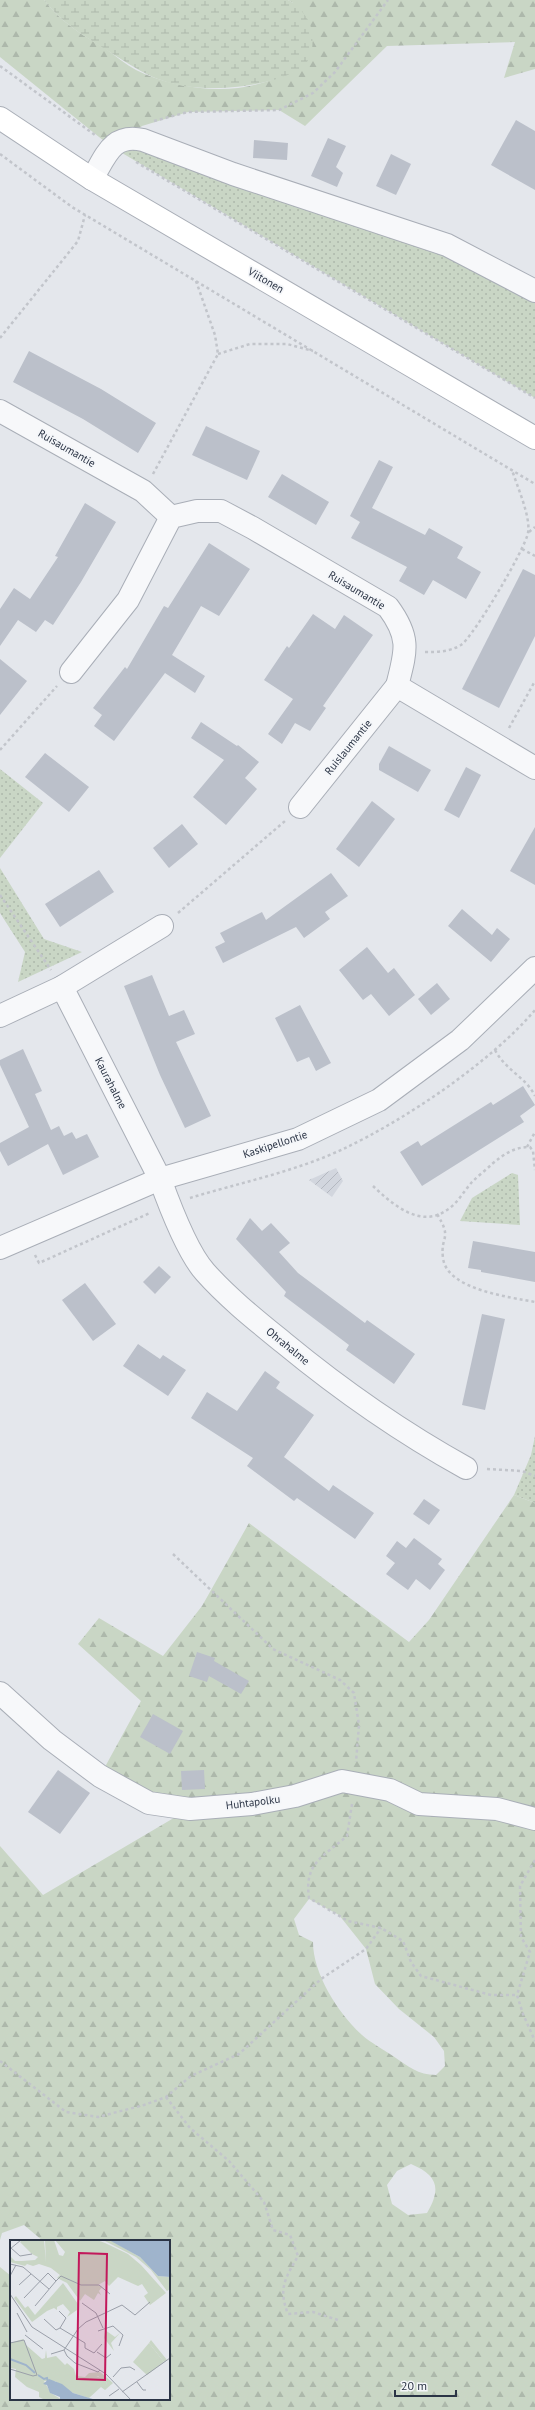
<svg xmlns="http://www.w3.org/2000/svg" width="535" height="2410" viewBox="0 0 535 2410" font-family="'PT Sans',sans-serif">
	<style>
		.industrial { fill: url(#industrial-furrows) }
		.green { fill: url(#green-dots) }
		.forest { fill: url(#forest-firs); fill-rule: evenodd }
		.wetland { fill: url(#wetland-marsh) }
		.building { fill: #bbc0ca }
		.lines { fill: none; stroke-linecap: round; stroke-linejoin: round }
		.minor-casing { stroke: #a9aeb7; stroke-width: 24 }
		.secondary-casing { stroke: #a9aeb7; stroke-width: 24 }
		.path { stroke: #c2c5cb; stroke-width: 2.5; stroke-dasharray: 3 3; stroke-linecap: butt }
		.minor { stroke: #f7f8fa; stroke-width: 22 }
		.secondary { stroke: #fff; stroke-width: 22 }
		.labels { text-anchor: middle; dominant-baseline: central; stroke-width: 3.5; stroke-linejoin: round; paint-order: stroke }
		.street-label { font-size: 11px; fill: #2b3445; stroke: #f4f6f9 }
		.inset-river { fill: none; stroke: #9fb4cc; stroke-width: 2 }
		.inset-road { fill: none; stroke: #9a9fa9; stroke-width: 1 }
		.view { fill: #c2185b; fill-opacity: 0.15; stroke: #c2185b; stroke-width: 2 }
		.inset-edge { fill: none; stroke: #2b3445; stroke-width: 2 }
	</style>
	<defs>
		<pattern id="industrial-furrows" width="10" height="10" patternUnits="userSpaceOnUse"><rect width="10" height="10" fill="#d2d6de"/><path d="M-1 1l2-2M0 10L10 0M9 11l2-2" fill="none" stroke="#b4b8c0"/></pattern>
		<pattern id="green-dots" width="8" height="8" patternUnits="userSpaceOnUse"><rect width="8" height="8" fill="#c9d6c5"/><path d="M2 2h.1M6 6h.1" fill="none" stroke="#adb8ab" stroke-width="1.8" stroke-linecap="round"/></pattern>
		<pattern id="forest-firs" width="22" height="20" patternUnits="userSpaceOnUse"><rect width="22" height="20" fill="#c9d6c5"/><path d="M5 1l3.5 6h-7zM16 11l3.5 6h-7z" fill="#adb8ab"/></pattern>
		<pattern id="wetland-marsh" width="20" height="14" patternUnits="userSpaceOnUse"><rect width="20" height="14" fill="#c9d6c5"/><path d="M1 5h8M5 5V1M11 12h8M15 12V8" fill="none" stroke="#adb8ab"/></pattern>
	</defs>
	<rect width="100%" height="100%" fill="#e4e7ec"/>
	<path class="industrial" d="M 336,1168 L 343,1181 L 332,1197 L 309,1180 Z"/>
	<g class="green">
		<path d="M 121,140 L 336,209 L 535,291 L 535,398 L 112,147 Z"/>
		<path d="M 0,769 L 43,803 L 0,858 Z"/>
		<path d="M 0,868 L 44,939 L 82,952 L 18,982 L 25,952 L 0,913 Z"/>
		<path d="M 512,1173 L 518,1175 L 520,1225 L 460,1221 L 472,1198 Z"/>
		<path d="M 535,1436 L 535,1503 L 514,1495 L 531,1455 Z"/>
	</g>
	<g class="forest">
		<path d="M 0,0 L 44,0 C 61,22 82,35 106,49 C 116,56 125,64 136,70 C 171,87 220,95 258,84 C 270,81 282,76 293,72 L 293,3 L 288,0 L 535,0 L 535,69 L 504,78 L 515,42 L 387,46 L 305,126 L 279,110 L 188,112 L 142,126 L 129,137 L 104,141 L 0,57 Z"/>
		<path d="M 514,1495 L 535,1503 L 535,2410 L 0,2410 L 0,2267 L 11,2276 L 11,2399 L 169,2399 L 169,2241 L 43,2241 L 24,2225 L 2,2233 L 0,2240 L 0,1846 L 43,1895 L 189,1809 L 100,1776 L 141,1701 L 78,1644 L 99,1618 L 163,1656 L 202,1606 L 249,1523 L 409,1642 L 429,1620 ZM 309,1899 L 339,1915 L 366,1949 L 375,1984 L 399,2009 L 434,2037 L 444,2051 L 445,2066 L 436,2075 C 418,2075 408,2066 393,2056 C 383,2049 371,2043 362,2035 C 338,2013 313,1974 313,1942 L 299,1935 L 294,1919 ZM 411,2164 C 437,2175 442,2188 427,2213 L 408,2215 L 392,2204 L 387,2185 L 397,2171 Z"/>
	</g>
	<path class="wetland" d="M 44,0 L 288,0 C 299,6 311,19 312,33 C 313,44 313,53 307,62 C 291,83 230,89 206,88 C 159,86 142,72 105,49 C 82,35 61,22 44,0 Z"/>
	<g class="building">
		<path d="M 516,120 L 535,131 L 535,190 L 491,165 Z"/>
		<path d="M 328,138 L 346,146 L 336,167 L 343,173 L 337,187 L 311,176 Z"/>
		<path d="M 254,140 L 288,143 L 287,160 L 253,158 Z"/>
		<path d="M 391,154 L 411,164 L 396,195 L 376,186 Z"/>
		<path d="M 29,351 L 101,389 L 156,423 L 138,453 L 83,419 L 13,382 Z"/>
		<path d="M 206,426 L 260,451 L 247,480 L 192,455 Z"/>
		<path d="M 379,460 L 393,467 L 372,508 L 425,535 L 429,528 L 463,547 L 457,558 L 481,572 L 466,599 L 433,580 L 424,595 L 399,581 L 407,567 L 351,538 L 360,522 L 350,516 Z"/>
		<path d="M 282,474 L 329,502 L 316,525 L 268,497 Z"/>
		<path d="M 85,503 L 116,522 L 81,582 L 53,625 L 45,620 L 36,632 L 18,620 L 0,646 L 0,609 L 14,588 L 30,599 L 58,557 L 55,556 Z"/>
		<path d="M 209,543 L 250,569 L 219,616 L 201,606 L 172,655 L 205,676 L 195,693 L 165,673 L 114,741 L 94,726 L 102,715 L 93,708 L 125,667 L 127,669 L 164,606 L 168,608 Z"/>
		<path d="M 523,569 L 535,575 L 535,636 L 499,708 L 462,689 Z"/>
		<path d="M 313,614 L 335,629 L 344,615 L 373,635 L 323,706 L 326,708 L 310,731 L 295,723 L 282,744 L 268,734 L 293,699 L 264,680 L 287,646 L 289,648 Z"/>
		<path d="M 0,659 L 27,681 L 0,715 Z"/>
		<path d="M 201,722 L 237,746 L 238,745 L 259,762 L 245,778 L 257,789 L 226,825 L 193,797 L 224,760 L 191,738 Z"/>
		<path d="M 389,746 L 431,770 L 418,792 L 379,770 L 379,764 Z"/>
		<path d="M 45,753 L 89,787 L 69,812 L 25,777 Z"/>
		<path d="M 466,767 L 481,775 L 459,818 L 444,810 Z"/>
		<path d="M 372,801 L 395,819 L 359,867 L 336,849 Z"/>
		<path d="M 182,824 L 198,844 L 169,868 L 153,848 Z"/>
		<path d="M 535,827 L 535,885 L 510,871 Z"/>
		<path d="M 99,870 L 114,892 L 60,927 L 45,904 Z"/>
		<path d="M 331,873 L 348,896 L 325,912 L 330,919 L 304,938 L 296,927 L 223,963 L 215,947 L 225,942 L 220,933 L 262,912 L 266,920 Z"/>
		<path d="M 462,909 L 492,935 L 497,928 L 510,939 L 491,962 L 448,926 Z"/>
		<path d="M 367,947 L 388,973 L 394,968 L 415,995 L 389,1016 L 371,994 L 363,1000 L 339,970 Z"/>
		<path d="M 152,975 L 169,1016 L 184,1010 L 195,1034 L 176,1042 L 211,1116 L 185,1128 L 160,1075 L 124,986 Z"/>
		<path d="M 437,983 L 450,999 L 431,1015 L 418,999 Z"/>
		<path d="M 300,1005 L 331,1063 L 316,1071 L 309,1057 L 297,1062 L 275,1018 Z"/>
		<path d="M 23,1049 L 42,1091 L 35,1094 L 51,1130 L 59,1126 L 64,1136 L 72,1132 L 76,1139 L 87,1134 L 99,1157 L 63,1175 L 48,1144 L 8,1166 L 0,1151 L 0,1143 L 29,1127 L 0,1065 L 0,1060 Z"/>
		<path d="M 523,1086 L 535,1105 L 520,1116 L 524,1122 L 422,1186 L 400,1152 L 418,1141 L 421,1146 L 491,1102 L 493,1105 Z"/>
		<path d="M 250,1218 L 262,1231 L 271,1223 L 290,1243 L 279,1252 L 298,1273 L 365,1323 L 367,1320 L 415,1354 L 394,1384 L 346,1350 L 349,1345 L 284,1296 L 286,1292 L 236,1239 Z"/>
		<path d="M 473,1241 L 535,1252 L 535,1282 L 481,1272 L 481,1270 L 468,1268 Z"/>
		<path d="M 159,1266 L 171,1277 L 155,1294 L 143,1282 Z"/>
		<path d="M 85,1283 L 116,1324 L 93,1341 L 62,1300 Z"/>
		<path d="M 482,1314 L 505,1319 L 485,1410 L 462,1405 Z"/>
		<path d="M 138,1344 L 160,1359 L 163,1355 L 186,1370 L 168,1396 L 123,1366 Z"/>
		<path d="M 265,1371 L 280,1382 L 276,1388 L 314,1415 L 284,1457 L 329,1491 L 333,1485 L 374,1513 L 355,1539 L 297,1498 L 294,1501 L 247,1466 L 253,1458 L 191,1418 L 207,1392 L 237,1411 Z"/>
		<path d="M 424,1499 L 440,1510 L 429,1525 L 413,1514 Z"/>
		<path d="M 414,1538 L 442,1559 L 438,1564 L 445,1570 L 430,1590 L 416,1579 L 408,1590 L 386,1574 L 395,1563 L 386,1556 L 397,1541 L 406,1548 Z"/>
		<path d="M 197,1652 L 215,1658 L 214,1661 L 249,1681 L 241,1694 L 209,1676 L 207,1682 L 189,1676 Z"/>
		<path d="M 153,1714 L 183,1731 L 170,1754 L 140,1737 Z"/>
		<path d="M 58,1770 L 90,1793 L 60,1834 L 28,1812 Z"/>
		<path d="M 204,1770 L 205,1789 L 182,1790 L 181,1771 Z"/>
	</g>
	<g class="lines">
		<defs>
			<g id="minor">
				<path d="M 92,179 C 106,156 112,133 143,140 L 233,174 L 447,245 L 535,291"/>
				<path d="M 0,411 L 143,491 L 171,517"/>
				<path d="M 71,672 L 128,600 L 171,517 L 197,511 L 221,511 L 253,528 L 388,607 C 411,638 406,651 397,686 L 535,768"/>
				<path d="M 300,807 L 397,686"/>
				<path d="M 62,987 L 160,1179 C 169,1204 188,1253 205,1272 C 228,1298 257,1321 284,1343 C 341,1390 401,1432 466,1468"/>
				<path d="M 0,1016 L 62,987 L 162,926"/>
				<path d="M 0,1248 L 160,1179 L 298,1139 L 379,1100 L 460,1040 L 535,968"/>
				<path d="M 0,1693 L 52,1740 L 100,1776 L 149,1803 L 190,1809 L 252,1804 L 295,1796 L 342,1781 L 390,1790 L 419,1804 L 497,1809 L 535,1819"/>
			</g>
			<path id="secondary" d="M 0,118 L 92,179 L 535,438"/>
		</defs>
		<use href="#minor" class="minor-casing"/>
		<use href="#secondary" class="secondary-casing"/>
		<g class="path">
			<path d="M 0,66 L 95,135"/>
			<path d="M 154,121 L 188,112 L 279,110 L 313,93 L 335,72 L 388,0"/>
			<path d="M 0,154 L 72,207 L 535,484"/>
			<path d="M 136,162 L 535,398"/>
			<path d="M 0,338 L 78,241 L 85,215"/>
			<path d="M 218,354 L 250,344 L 287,344 L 313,351"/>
			<path d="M 153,474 L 218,354 L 215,335 L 196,281"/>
			<path d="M 529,532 L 535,527"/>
			<path d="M 522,549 L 535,556"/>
			<path d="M 425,652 C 438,652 449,652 461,645 C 474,636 525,549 528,533 C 531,517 517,486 512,470"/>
			<path d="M 509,728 L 535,681"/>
			<path d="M 0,750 L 57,686"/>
			<path d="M 0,895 L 51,970"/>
			<path d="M 178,913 L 285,821"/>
			<path d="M 495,1050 C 506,1071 526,1077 535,1096"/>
			<path d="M 527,1147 L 535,1132"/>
			<path d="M 373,1186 C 392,1204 420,1229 447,1210 C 457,1204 464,1191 472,1182 C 478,1176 486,1170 492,1164 C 504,1154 514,1147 530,1147 L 533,1151 L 535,1170"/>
			<path d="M 190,1198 C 239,1183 297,1171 343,1149 C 405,1120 491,1062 535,1010"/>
			<path d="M 437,1214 C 453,1240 440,1235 443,1258 C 447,1290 510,1297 535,1302"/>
			<path d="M 35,1255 L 39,1263 L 150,1213"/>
			<path d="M 487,1469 L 522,1471 L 535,1476"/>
			<path d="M 173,1554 L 273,1649 L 340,1680 L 354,1693 L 359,1725 L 356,1762"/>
			<path d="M 352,1804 L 347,1836 C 323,1857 304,1863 309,1898 L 348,1921 L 381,1928 L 403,1941 L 411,1962 L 421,1976 L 491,1995 L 517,1995"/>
			<path d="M 535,1860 L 520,1886 L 521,1937 L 530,1952 L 517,1995 L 523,2014 L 535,2041"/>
			<path d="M 0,2061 L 66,2112 L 98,2117 L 144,2105 L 166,2097 L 191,2076 L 239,2054 L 321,1979 L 366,1949 L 381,1928"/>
			<path d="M 166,2097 L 190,2128 L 229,2161 L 264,2202 L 273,2230 L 290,2235 L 298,2256 C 285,2279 278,2288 288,2314 L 313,2312 L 338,2320"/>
		</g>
		<use href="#minor" class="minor"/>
		<use href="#secondary" class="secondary"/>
	</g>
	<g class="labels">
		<g class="street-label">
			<text transform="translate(266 280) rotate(30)">Viitonen</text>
			<text transform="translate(67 448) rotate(30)">Ruisaumantie</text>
			<text transform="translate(357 590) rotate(31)">Ruisaumantie</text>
			<text transform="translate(348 747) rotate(-51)">Ruislaumantie</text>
			<text transform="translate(111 1083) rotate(63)">Kaurahalme</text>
			<text transform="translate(275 1144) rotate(-18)">Kaskipellontie</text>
			<text transform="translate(288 1346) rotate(39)">Ohrahalme</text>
			<text transform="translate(253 1802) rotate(-7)">Huhtapolku</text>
		</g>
	</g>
	<g transform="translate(10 2240)">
		<rect width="160" height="160" fill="#e4e7ec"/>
		<path d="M 95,90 L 105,97 L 110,93 L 101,103 L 104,111 L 94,98 ZM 139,103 L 154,122 L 137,135 L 123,122 Z" fill="#c9d6c5"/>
		<path d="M 12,0 L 34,0 L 36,22 L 35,0 L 44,0 L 49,15 L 53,16 L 55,12 L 45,0 L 87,0 L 95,3 L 118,14 L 131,25 L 156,53 L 140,65 L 134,56 L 138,53 L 132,44 L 128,46 L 108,37 L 99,46 L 95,41 L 88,45 L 92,47 L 89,51 L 91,55 L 88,53 L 84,60 L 75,54 L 70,61 L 57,43 L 47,38 L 50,35 L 41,28 L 29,24 L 23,26 L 17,24 L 15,26 L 0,22 L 0,16 L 5,21 L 12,21 L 25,20 L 28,17 L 22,14 L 10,2 ZM 93,0 L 102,1 L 130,17 L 148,36 L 160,37 L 160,49 L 157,51 L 141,30 L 126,17 ZM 53,43 L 68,64 L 67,70 L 57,77 L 60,72 L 53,64 L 47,67 L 47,70 L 44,68 L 37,71 L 22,82 L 4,58 L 6,56 L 15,68 L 18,66 L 25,75 ZM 13,99 L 16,105 L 32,119 L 35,118 L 36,110 L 37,118 L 46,116 L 55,125 L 60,120 L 57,123 L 64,129 L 66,136 L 75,137 L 79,133 L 90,132 L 103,143 L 95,150 L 91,147 L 79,158 L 63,153 L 45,141 L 34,141 L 41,153 L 52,160 L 33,159 L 29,157 L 29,152 L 17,147 L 5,137 L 6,129 L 0,128 L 0,103 ZM 88,136 L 97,143 L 95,146 L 79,138 ZM 141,100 L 157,120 L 154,122 L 139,103 Z" fill="#c9d6c5" fill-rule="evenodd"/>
		<path d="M 83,135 L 92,138 L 97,143 L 95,147 L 80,139 L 79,136 Z" fill="#c9d6c5"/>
		<path d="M 99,0 L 160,0 L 160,37 L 148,36 L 130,17 ZM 39,139 L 52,144 L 63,153 L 86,160 L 50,159 L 50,157 L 40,153 L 37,145 L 33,144 Z" fill="#9fb4cc"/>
		<path class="inset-river" d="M 0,119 L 16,125 L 25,133M 28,135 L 34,139 L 37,138 L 38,142"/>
		<path class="inset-road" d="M 1,8 L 10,16 L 22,14M 0,9 L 11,0M 0,24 L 13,27 L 39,49M 0,36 L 6,25M 46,41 L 51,36 L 71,45 L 89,45 L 100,54M 9,45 L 21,34M 0,54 L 22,87 L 96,134 L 121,160M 14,58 L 38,33 L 46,41 L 25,66M 72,63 L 86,73 L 93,88M 49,71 L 56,78 L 50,88M 7,73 L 17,92M 34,79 L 46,90 L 50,88 L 75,103 L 75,108 L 84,113 L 92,104M 88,91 L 103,86 L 113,95 L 109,106M 15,95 L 33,109M 0,103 L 14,100M 54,110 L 57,116 L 65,123 L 88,132 L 90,130M 87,112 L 96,118 L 101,114M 41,114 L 54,110 L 68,89 L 76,82 L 112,65 L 125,75 L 140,62M 0,129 L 23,136 L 27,135 L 14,100M 103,137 L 111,128 L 120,127 L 125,130M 127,142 L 133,150 L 136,150M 112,152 L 160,118M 99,156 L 109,149"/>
		<path class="view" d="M 69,13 L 97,14 L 95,140 L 67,139 Z"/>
		<rect width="160" height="160" class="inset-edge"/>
	</g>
	<path d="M395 2390v6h61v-6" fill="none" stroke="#2b3445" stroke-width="2"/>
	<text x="401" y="2390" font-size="12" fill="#2b3445" stroke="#f4f6f9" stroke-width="3" paint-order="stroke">20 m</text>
</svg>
